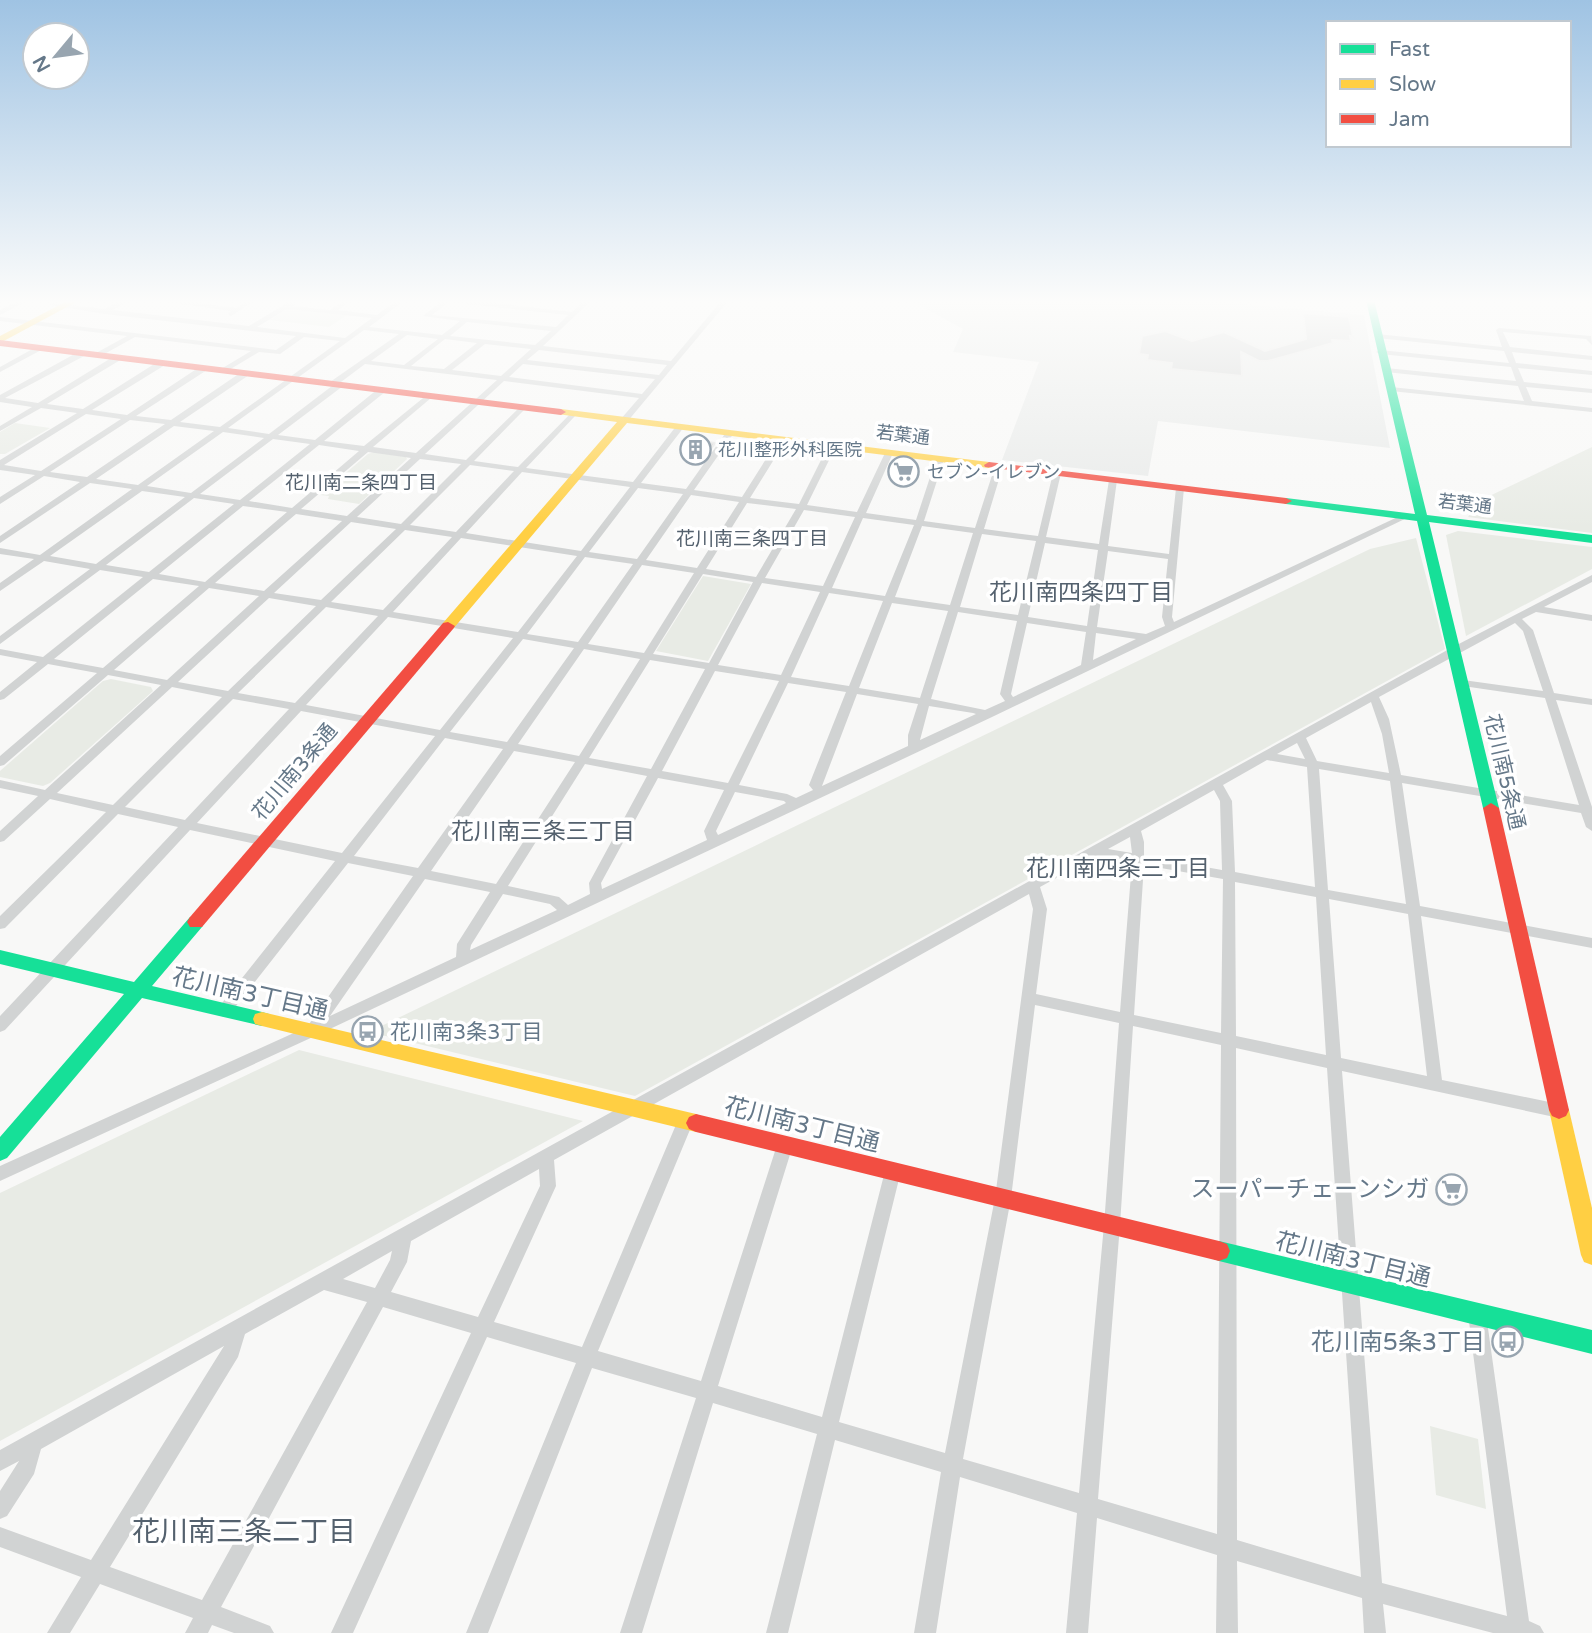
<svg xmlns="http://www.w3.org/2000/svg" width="1592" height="1633" viewBox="0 0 1592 1633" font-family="'Varela Round','Noto Sans JP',sans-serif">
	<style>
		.built { fill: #e8eae9 }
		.green { fill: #e8ebe5 }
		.building { fill: #d2d4d4; stroke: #e7e7e6; stroke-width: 2 }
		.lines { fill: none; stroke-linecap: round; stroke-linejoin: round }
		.street { fill: #d1d3d3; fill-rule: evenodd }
		.fast { fill: #16e098; fill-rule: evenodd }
		.slow { fill: #ffcf43; fill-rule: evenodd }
		.jam { fill: #f24e42; fill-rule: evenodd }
		.labels { text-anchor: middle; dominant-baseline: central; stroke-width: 7; stroke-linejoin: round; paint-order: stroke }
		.far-street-label { font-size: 18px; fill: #657889; stroke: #fff }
		.far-poi-label { font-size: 18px; fill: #657889; stroke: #fff; text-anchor: start }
		.far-neighbourhood-label { font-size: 19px; fill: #54616e; stroke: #fff }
		.street-label { font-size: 21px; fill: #657889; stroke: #fff }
		.poi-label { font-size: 21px; fill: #657889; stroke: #fff; text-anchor: start }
		.neighbourhood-label { font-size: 23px; fill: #54616e; stroke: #fff }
		.near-street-label { font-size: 24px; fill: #657889; stroke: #fff }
		.near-poi-label { font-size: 24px; fill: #657889; stroke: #fff; text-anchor: end }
		.near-neighbourhood-label { font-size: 28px; fill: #54616e; stroke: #fff }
	</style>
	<rect width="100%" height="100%" fill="#f8f8f7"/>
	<path class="built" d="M 910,300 L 1198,300 L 1364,315 L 1390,448 L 1158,421 L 1148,476 L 1002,460 L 1039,362 L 953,352 L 963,329 Z"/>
	<g class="green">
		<path d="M 287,309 L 291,309 L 347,315 L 329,327 L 270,320 Z"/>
		<path d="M 15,423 L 50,428 L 5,454 L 0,454 L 0,432 Z"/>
		<path d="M 1592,447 L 1592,533 L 1468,517 L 1479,501 Z"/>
		<path d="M 374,452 L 406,457 L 407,459 L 359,504 L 328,499 L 329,496 L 320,495 L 368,454 Z"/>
		<path d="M 1458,531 L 1592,547 L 1592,569 L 1466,636 L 1446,535 Z"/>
		<path d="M 1416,538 L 1445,649 L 635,1096 L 369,1032 L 1370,549 Z"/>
		<path d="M 703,576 L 751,584 L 708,661 L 656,651 Z"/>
		<path d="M 111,679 L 151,687 L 153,691 L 50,783 L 43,786 L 0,777 L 0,771 L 103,681 Z"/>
		<path d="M 299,1050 L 583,1121 L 0,1441 L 0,1193 Z"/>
		<path d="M 1430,1426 L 1478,1439 L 1486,1509 L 1436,1495 Z"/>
	</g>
	<g class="building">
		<path d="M 1303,313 L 1349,317 L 1353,337 L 1350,336 L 1351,341 L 1332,340 L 1333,343 L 1268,361 L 1259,361 L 1241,352 L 1242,376 L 1171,369 L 1172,363 L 1147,360 L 1148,355 L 1139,354 L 1142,336 L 1165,331 L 1192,341 L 1224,332 L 1265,351 L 1306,339 Z"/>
		<path d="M 693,440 L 715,443 L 706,456 L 684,453 Z"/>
	</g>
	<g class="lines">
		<g class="street">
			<path d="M 20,300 L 29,300 L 0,315 L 0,310 Z"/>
			<path d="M 120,300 L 129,300 L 113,310 L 249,326 L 292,300 L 297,302 L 293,306 L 330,310 L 344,300 L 352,300 L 338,310 L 377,315 L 397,300 L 405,300 L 369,327 L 442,335 L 460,321 L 423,316 L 443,300 L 470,300 L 572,312 L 585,300 L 592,300 L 543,346 L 671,361 L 722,300 L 729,300 L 627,422 L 620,420 L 639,398 L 504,381 L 425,454 L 466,460 L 522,405 L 526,407 L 525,409 L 474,461 L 518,467 L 572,412 L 575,412 L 575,416 L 526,468 L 633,482 L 677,425 L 680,425 L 684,427 L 641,483 L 686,489 L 727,431 L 730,431 L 734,433 L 694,490 L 742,497 L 778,440 L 782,438 L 786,440 L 750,498 L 799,504 L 828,446 L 832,444 L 836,446 L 807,505 L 857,512 L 885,453 L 889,451 L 893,453 L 866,513 L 916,520 L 936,459 L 940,457 L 944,459 L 924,521 L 975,528 L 995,466 L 999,463 L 1003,466 L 984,529 L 1038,536 L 1053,473 L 1057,470 L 1061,473 L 1046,537 L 1099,544 L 1109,480 L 1113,477 L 1117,480 L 1108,546 L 1169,554 L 1176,488 L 1180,485 L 1184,488 L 1172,617 L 1174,622 L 1404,514 L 1411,516 L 992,717 L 315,1036 L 0,1181 L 0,1166 L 307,1027 L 413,876 L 348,863 L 229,1015 L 224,1017 L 219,1015 L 217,1011 L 219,1007 L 335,861 L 190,830 L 5,1030 L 0,1032 L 0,1016 L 178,827 L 118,814 L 5,928 L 0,929 L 0,916 L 106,812 L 50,799 L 4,841 L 0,842 L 0,831 L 38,796 L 0,788 L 0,780 L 45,790 L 161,685 L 108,675 L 4,765 L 0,766 L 0,756 L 97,673 L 48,664 L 4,699 L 0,700 L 0,692 L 37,662 L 0,655 L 0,649 L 43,657 L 143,577 L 100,570 L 0,644 L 0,636 L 90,569 L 44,561 L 0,591 L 0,583 L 34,559 L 0,554 L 0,548 L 40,555 L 132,489 L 90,483 L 0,543 L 0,536 L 80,482 L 44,476 L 0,504 L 0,497 L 35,475 L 0,470 L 0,460 L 77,413 L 41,408 L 0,431 L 0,426 L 32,407 L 0,402 L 0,395 L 80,351 L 86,351 L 86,355 L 5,398 L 38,403 L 116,355 L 122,355 L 122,359 L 47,404 L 83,409 L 159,361 L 165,361 L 165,365 L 92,410 L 127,415 L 201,366 L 207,366 L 207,370 L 136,416 L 171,420 L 243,371 L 249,371 L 249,375 L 180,422 L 220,427 L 340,341 L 304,337 L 280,354 L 259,352 L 224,373 L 221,373 L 221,369 L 251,351 L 135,337 L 99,357 L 96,357 L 96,353 L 127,336 L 0,321 L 0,317 L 276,350 L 296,336 L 105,314 L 50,305 L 53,303 L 105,309 ZM 449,302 L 568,315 L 556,327 L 432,315 ZM 287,309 L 372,318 L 345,338 L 257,327 ZM 467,322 L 551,331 L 535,345 L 450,336 ZM 364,330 L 399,334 L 330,382 L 329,384 L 332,386 L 269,434 L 228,428 ZM 407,335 L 438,339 L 404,365 L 371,361 ZM 445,339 L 477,343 L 444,369 L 411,366 ZM 485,344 L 531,349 L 501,376 L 452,370 ZM 539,350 L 667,365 L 659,375 L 527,360 ZM 365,364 L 497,380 L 416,453 L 373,447 L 431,398 L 432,396 L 428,394 L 364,446 L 324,441 L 385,392 L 385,388 L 379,388 L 315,440 L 278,435 L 343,386 L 344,384 L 341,382 ZM 523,364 L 655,379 L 642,394 L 509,377 ZM 86,414 L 121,419 L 41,471 L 4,465 ZM 130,420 L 165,424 L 87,477 L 50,472 ZM 174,426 L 214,431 L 138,485 L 96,479 ZM 223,432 L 264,438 L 191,493 L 147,486 ZM 273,439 L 310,444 L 240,500 L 200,494 ZM 319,445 L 359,451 L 292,508 L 249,501 ZM 368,452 L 411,458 L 347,516 L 301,509 ZM 420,459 L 461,464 L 401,524 L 357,517 ZM 470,465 L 514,471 L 456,532 L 410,525 ZM 522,472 L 630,487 L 581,551 L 466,533 ZM 638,488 L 683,494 L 637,559 L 589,552 ZM 142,491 L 185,497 L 96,564 L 50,556 ZM 691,495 L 739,502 L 697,568 L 646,560 ZM 194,498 L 234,504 L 149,572 L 106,565 ZM 747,503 L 796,509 L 756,577 L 706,569 ZM 243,506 L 287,512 L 205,582 L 159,574 ZM 804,510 L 855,517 L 823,586 L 765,578 ZM 296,514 L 342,521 L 264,591 L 215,583 ZM 863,518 L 914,525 L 885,596 L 832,588 ZM 351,522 L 396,529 L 321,600 L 274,593 ZM 922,526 L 973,533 L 950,605 L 895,597 ZM 405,530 L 452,537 L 383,610 L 331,602 ZM 982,534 L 1036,541 L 1018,615 L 960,607 ZM 461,538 L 577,556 L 518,632 L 393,612 ZM 1045,543 L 1098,550 L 1087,626 L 1028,617 ZM 1108,551 L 1168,559 L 1162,617 L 1165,626 L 1146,634 L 1097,627 ZM 585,557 L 633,564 L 578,642 L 527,634 ZM 642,565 L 694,573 L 644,653 L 588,644 ZM 703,574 L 753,582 L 709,663 L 653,654 ZM 153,579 L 199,586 L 103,668 L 54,659 ZM 762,583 L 820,592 L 781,675 L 718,665 ZM 209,588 L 259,596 L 167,680 L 114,670 ZM 829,593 L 883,601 L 849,686 L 791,677 ZM 269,598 L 316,606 L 228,691 L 178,682 ZM 892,603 L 948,611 L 920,698 L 859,688 ZM 326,607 L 378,616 L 295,703 L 238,693 ZM 958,612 L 1017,621 L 1000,694 L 1005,701 L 985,710 L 931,699 ZM 388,617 L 513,638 L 440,730 L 306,705 ZM 1027,623 L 1086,632 L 1081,665 L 1013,697 L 1011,694 ZM 1096,633 L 1136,639 L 1093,660 ZM 523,639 L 574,648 L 507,742 L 450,732 ZM 584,649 L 640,659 L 579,756 L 518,744 ZM 650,660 L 705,669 L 651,769 L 589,758 ZM 715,671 L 779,681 L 728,783 L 662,771 ZM 788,683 L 846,692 L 809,785 L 813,790 L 796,798 L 787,794 L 739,785 ZM 172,687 L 222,697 L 113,805 L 57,793 ZM 857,694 L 918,704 L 908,735 L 908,746 L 822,786 ZM 233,699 L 289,709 L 185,820 L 125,807 ZM 929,706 L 973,713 L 976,714 L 920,740 ZM 301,711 L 435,736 L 342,853 L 197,823 ZM 445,738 L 503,749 L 418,868 L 354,856 ZM 514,751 L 575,762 L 496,884 L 431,871 ZM 585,764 L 647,776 L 589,883 L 590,894 L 568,905 L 559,897 L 508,886 ZM 658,778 L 724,790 L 704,831 L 707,840 L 602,889 L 601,883 ZM 735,792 L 784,801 L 786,803 L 718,835 L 716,831 ZM 425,879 L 490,892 L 457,944 L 456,957 L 330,1016 ZM 503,894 L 550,904 L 557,910 L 470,950 L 471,945 Z"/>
			<path d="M 153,300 L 176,300 L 236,308 L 248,300 L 256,300 L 231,316 L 228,314 L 231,311 Z"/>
			<path d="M 1499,328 L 1591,336 L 1592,345 L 1586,339 L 1503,332 L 1510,347 L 1592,356 L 1592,360 L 1512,352 L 1516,363 L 1592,371 L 1592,375 L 1518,368 L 1524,382 L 1592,389 L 1592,393 L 1526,387 L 1532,401 L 1592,408 L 1592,412 L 1391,391 L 1387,389 L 1391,387 L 1524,401 L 1518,386 L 1386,372 L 1382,370 L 1386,368 L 1516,381 L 1511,367 L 1380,354 L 1376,352 L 1380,350 L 1509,363 L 1504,351 L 1377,338 L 1374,336 L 1377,334 L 1502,347 L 1496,330 Z"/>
			<path d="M 38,346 L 45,348 L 0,372 L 0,367 Z"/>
			<path d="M 1592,575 L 1592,582 L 1544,607 L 1592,615 L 1592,621 L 1536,612 L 1522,619 L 1533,630 L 1554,693 L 1592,699 L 1592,705 L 1556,700 L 1592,807 L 1592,831 L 1586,827 L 1581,813 L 1402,783 L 1420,906 L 1592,938 L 1592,948 L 1421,916 L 1442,1080 L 1559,1104 L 1564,1106 L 1567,1111 L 1564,1116 L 1559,1118 L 1342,1071 L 1382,1583 L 1507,1616 L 1468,1314 L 1471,1308 L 1477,1305 L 1483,1308 L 1486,1314 L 1529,1621 L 1540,1626 L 1544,1633 L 1493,1633 L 1383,1604 L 1386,1633 L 1364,1633 L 1362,1598 L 1237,1561 L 1238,1633 L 1216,1633 L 1217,1555 L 1097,1518 L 1088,1633 L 1066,1633 L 1077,1513 L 960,1477 L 936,1633 L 914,1633 L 941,1472 L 835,1440 L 788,1633 L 766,1633 L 817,1434 L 713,1403 L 642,1633 L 620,1633 L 696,1398 L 592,1368 L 488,1633 L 466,1633 L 576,1363 L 487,1337 L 353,1633 L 331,1633 L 471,1333 L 383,1307 L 221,1607 L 270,1626 L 274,1633 L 234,1633 L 212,1625 L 208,1633 L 185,1633 L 193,1618 L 100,1584 L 70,1633 L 47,1633 L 81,1577 L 0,1547 L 0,1527 L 91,1560 L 224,1346 L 41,1449 L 34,1474 L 7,1516 L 0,1519 L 0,1491 L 19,1461 L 0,1471 L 0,1450 L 1451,648 ZM 1515,623 L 1523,631 L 1543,691 L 1463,680 L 1458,683 L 1463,686 L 1545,698 L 1579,805 L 1401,775 L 1389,719 L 1379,697 ZM 1371,702 L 1382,734 L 1389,773 L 1317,761 L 1306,738 ZM 1297,743 L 1305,759 L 1277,754 ZM 1267,760 L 1307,767 L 1315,887 L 1235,872 L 1232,801 L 1223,785 ZM 1319,769 L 1390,781 L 1406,904 L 1328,890 ZM 1214,790 L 1220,801 L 1222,870 L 1144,856 L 1144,842 L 1141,831 ZM 1130,837 L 1132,853 L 1108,849 ZM 1096,856 L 1132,862 L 1120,1012 L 1036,994 L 1047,909 L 1040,887 ZM 1144,865 L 1223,879 L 1221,1033 L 1134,1015 ZM 1235,882 L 1316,897 L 1326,1055 L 1236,1036 ZM 1029,894 L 1033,909 L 995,1198 L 945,1453 L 839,1422 L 901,1171 L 899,1166 L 893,1164 L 887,1166 L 885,1171 L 822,1417 L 718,1386 L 793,1145 L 791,1140 L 785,1138 L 779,1140 L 777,1145 L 701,1381 L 598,1351 L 694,1120 L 692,1115 L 686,1113 L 680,1115 L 678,1120 L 582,1347 L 494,1322 L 556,1186 L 554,1160 ZM 1329,899 L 1408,914 L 1427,1076 L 1341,1058 ZM 1035,1005 L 1119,1023 L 1104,1225 L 1079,1493 L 963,1459 L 1011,1198 ZM 1133,1026 L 1221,1045 L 1217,1534 L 1098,1499 L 1120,1225 ZM 1236,1048 L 1327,1068 L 1361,1577 L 1237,1540 ZM 539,1169 L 540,1186 L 478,1317 L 391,1292 L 407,1262 L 411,1241 ZM 392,1251 L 390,1260 L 375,1288 L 343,1279 ZM 324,1290 L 367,1302 L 202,1600 L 110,1567 L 238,1357 L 245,1334 Z"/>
		</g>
		<g class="fast">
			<path d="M 1366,300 L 1374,300 L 1427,515 L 1592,535 L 1592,543 L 1429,522 L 1499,808 L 1491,813 L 1483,808 L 1417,521 L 1286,504 L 1280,501 L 1286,498 L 1415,514 Z"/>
			<path d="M 196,916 L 202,917 L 205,922 L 202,927 L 152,986 L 262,1012 L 269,1014 L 271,1019 L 269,1024 L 262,1026 L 142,998 L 7,1158 L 0,1161 L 0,1137 L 124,994 L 0,964 L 0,950 L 134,982 L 190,917 Z"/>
			<path d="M 1219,1241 L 1592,1330 L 1592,1354 L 1219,1261 L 1211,1258 L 1208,1251 L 1211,1244 Z"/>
		</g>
		<g class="slow">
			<path d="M 69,300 L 80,300 L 0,343 L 0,336 Z"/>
			<path d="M 561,409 L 989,462 L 994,465 L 989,468 L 627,423 L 453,629 L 443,629 L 443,623 L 617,422 L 557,414 L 557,410 Z"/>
			<path d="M 262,1012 L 696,1114 L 703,1117 L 706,1123 L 703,1129 L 696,1132 L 262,1026 L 255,1024 L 253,1019 L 255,1014 Z"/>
			<path d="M 1559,1101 L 1566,1104 L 1569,1110 L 1592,1208 L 1592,1265 L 1584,1262 L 1581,1255 L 1549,1110 L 1552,1104 Z"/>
		</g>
		<g class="jam">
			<path d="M 0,340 L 561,409 L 566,412 L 561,415 L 0,346 Z"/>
			<path d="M 989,462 L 1286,498 L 1292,501 L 1286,504 L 985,467 L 984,465 Z"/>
			<path d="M 448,622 L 455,626 L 453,629 L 202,927 L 190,927 L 187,922 L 190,917 L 443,623 Z"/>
			<path d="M 1491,803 L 1499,808 L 1569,1110 L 1566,1116 L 1559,1119 L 1552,1116 L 1549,1110 L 1483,808 Z"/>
			<path d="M 696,1114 L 1219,1241 L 1227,1244 L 1230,1251 L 1227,1258 L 1219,1261 L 696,1132 L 689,1129 L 686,1123 L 689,1117 Z"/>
		</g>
	</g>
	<linearGradient id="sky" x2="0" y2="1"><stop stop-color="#9fc3e3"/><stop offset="0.57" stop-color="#fcfcfb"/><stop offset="1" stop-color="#fcfcfb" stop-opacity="0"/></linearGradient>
	<rect width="1592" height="529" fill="url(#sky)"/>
	<defs>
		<symbol id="building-ring" viewBox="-11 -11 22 22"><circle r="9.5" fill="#fff" stroke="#98a5b0" stroke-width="1.5"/><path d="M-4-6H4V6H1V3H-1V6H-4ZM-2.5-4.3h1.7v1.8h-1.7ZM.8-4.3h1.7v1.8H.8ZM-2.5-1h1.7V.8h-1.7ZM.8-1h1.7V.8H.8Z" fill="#98a5b0"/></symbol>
		<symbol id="supermarket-ring" viewBox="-11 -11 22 22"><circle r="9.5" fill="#fff" stroke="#98a5b0" stroke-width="1.5"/><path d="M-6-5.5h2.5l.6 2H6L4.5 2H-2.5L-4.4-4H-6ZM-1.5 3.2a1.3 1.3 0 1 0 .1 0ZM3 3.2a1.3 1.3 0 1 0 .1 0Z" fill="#98a5b0"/></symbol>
		<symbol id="bus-ring" viewBox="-11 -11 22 22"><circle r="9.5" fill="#fff" stroke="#98a5b0" stroke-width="1.5"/><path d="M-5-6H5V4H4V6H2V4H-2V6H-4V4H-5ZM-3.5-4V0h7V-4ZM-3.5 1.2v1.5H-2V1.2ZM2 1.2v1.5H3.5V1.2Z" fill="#98a5b0"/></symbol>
	</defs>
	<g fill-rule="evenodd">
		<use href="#building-ring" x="678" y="432" width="35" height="35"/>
		<use href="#supermarket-ring" x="886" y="454" width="35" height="35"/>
		<use href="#bus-ring" x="350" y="1014" width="35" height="35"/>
		<use href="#supermarket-ring" x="1434" y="1172" width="35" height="35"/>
		<use href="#bus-ring" x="1490" y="1324" width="35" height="35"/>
	</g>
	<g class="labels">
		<g class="far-street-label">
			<text transform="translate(903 435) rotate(7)">若葉通</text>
			<text transform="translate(1465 504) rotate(7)">若葉通</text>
		</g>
		<g class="far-poi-label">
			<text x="718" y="450">花川整形外科医院</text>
			<text x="927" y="472">セブン-イレブン</text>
		</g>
		<g class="far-neighbourhood-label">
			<text x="361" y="483">花川南二条四丁目</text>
			<text x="752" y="539">花川南三条四丁目</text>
		</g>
		<g class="street-label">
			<text transform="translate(295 772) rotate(-50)">花川南3条通</text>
			<text transform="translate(1504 772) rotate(77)">花川南5条通</text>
		</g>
		<g class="poi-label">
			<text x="390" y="1032">花川南3条3丁目</text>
		</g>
		<g class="neighbourhood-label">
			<text x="1081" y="593">花川南四条四丁目</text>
			<text x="543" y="832">花川南三条三丁目</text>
			<text x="1118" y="869">花川南四条三丁目</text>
		</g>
		<g class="near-street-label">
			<text transform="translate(250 994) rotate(13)">花川南3丁目通</text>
			<text transform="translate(802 1125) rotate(14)">花川南3丁目通</text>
			<text transform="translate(1353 1260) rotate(14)">花川南3丁目通</text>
		</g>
		<g class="near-poi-label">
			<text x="1429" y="1189">スーパーチェーンシガ</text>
			<text x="1485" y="1342">花川南5条3丁目</text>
		</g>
		<g class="near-neighbourhood-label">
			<text x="244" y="1532">花川南三条二丁目</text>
		</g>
	</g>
	<rect x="1326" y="21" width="245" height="126" fill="#ffffff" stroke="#c1c9d0" stroke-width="2"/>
	<rect x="1340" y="44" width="35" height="10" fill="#16e098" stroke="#c1c9d0" stroke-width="2"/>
	<text x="1389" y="56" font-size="21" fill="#657889">Fast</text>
	<rect x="1340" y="79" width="35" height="10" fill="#ffcf43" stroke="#c1c9d0" stroke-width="2"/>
	<text x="1389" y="91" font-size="21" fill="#657889">Slow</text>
	<rect x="1340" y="114" width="35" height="10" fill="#f24e42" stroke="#c1c9d0" stroke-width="2"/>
	<text x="1389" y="126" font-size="21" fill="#657889">Jam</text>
	<g transform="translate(56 56) rotate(241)"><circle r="33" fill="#ffffff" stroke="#c1c9d0" stroke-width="2"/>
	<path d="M0-5L12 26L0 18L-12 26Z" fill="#98a5b0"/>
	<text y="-10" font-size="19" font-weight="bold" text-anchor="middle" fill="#657889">N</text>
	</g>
</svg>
